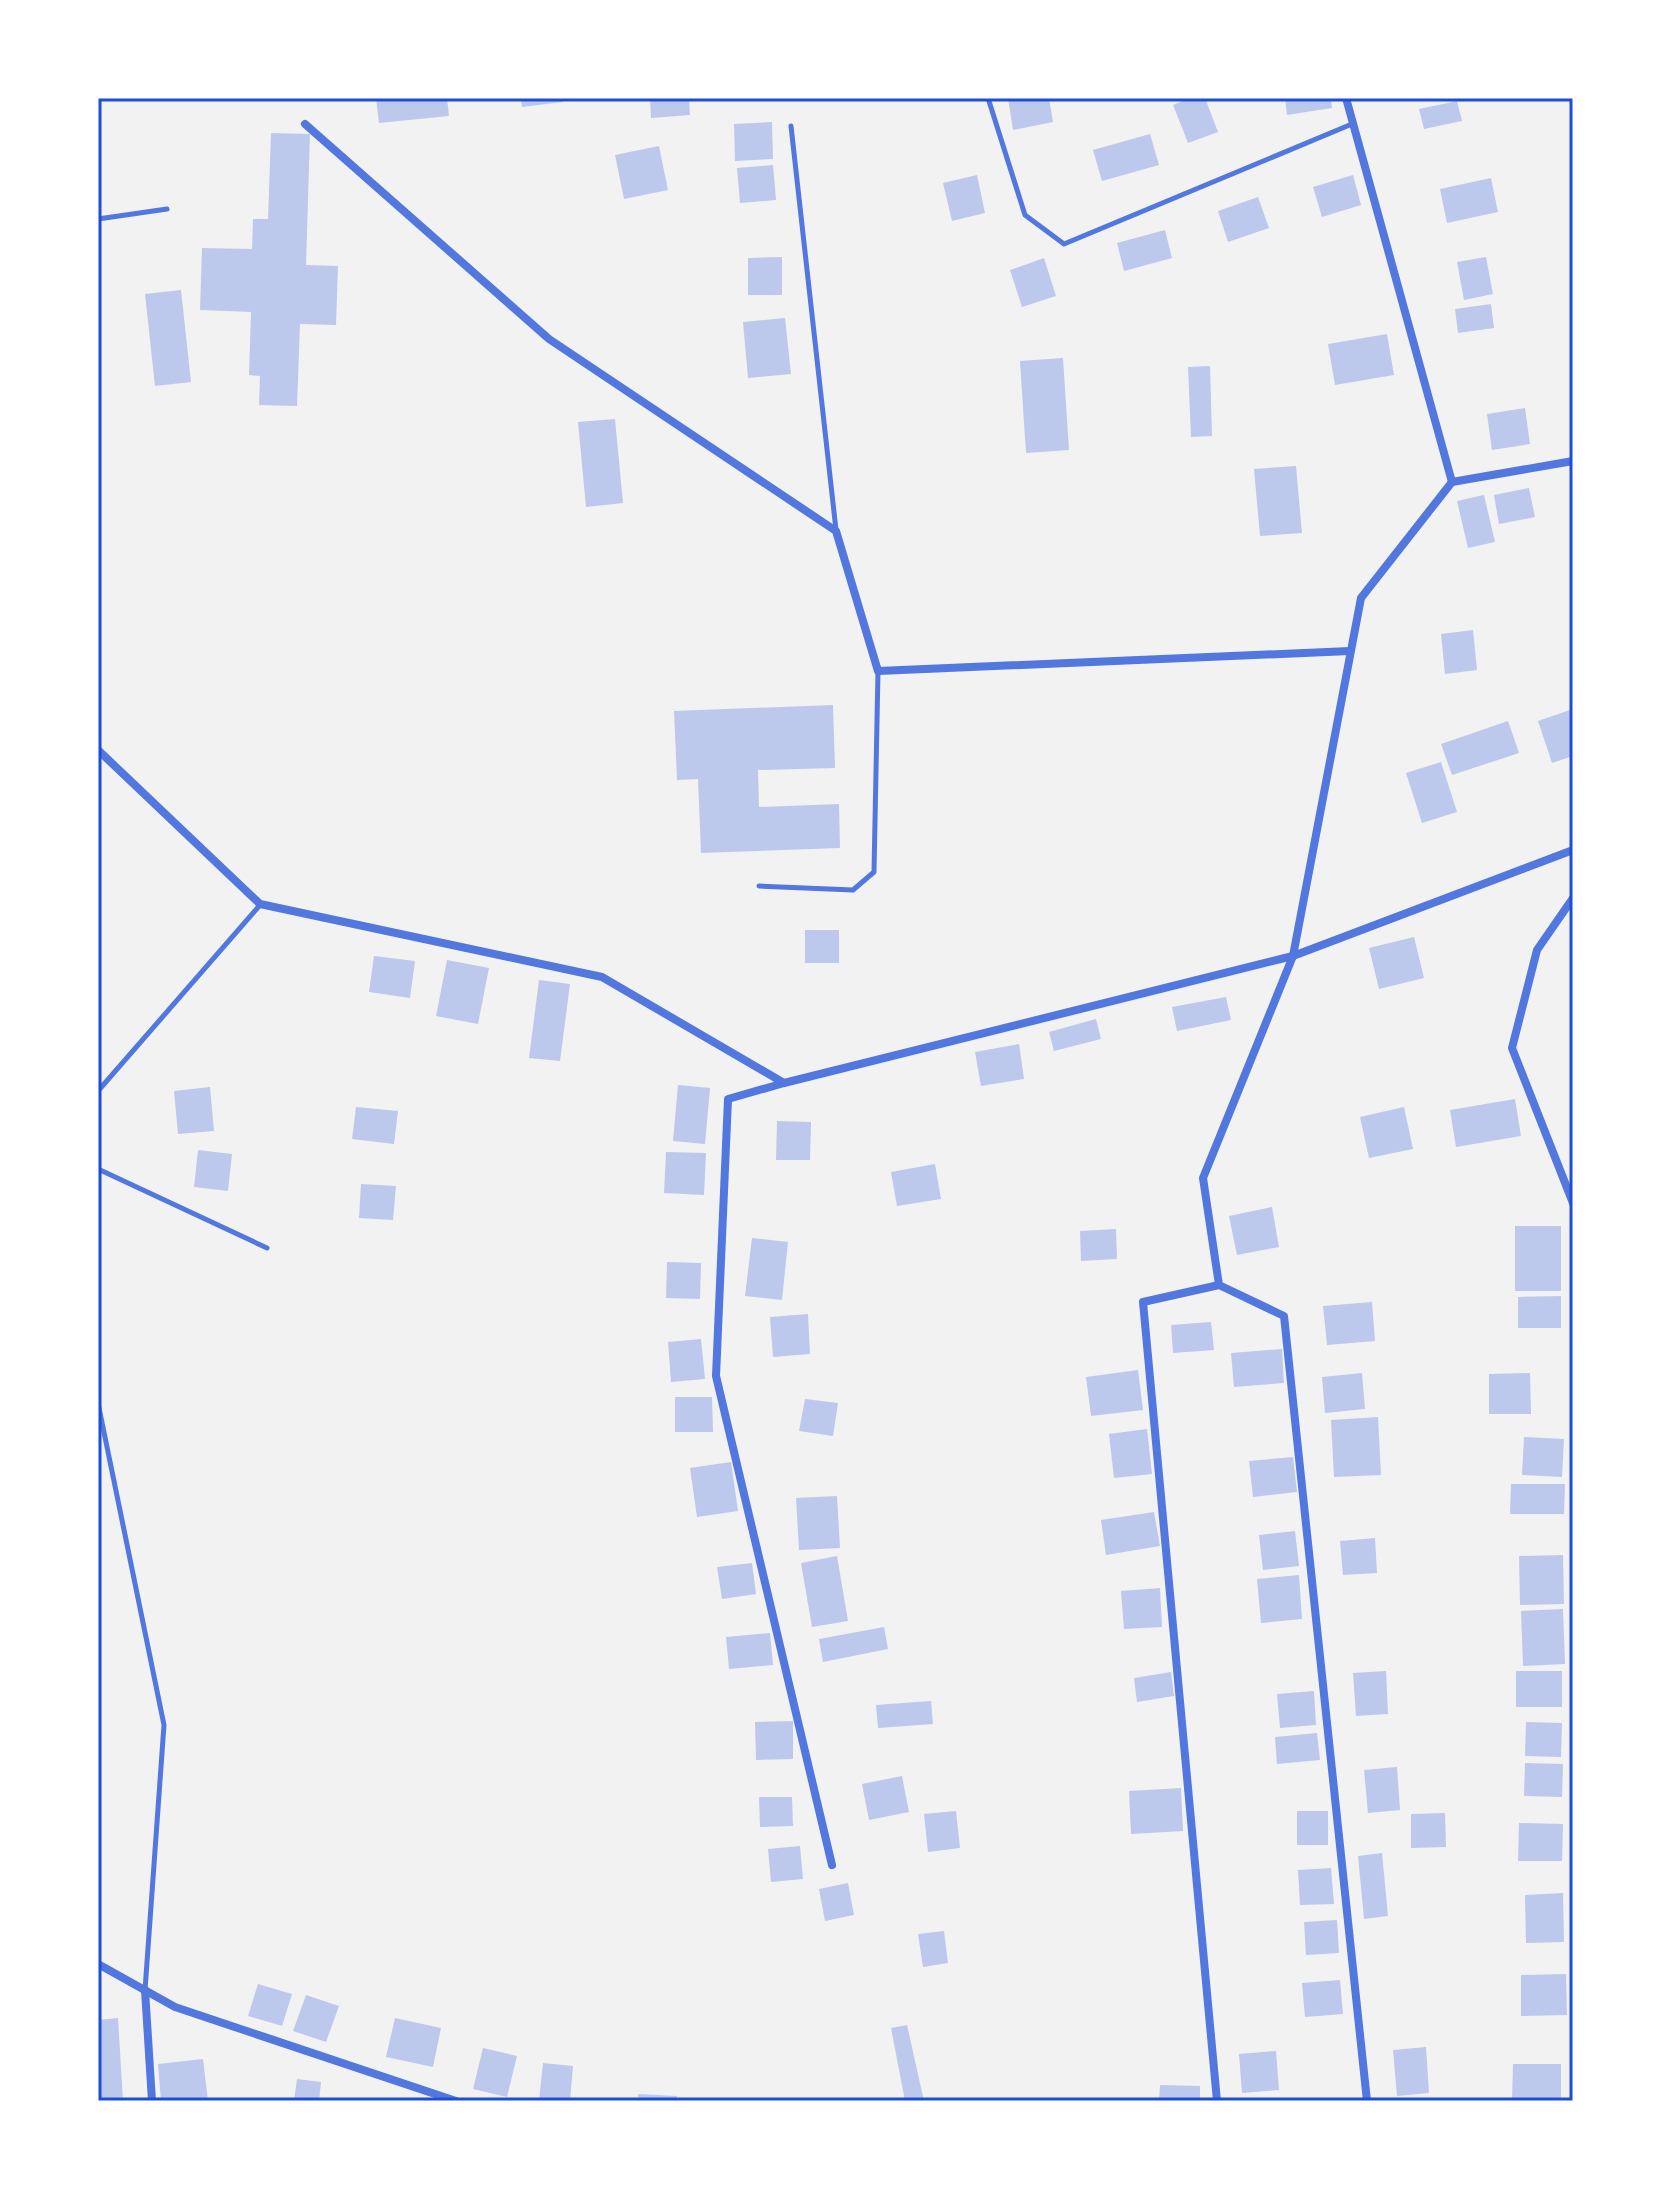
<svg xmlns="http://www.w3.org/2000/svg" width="1671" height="2199" viewBox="0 0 1671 2199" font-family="'PT Sans Narrow',sans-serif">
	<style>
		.building { fill: #bdc9ec }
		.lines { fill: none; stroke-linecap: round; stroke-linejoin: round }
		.service { stroke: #5277de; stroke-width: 5 }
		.minor { stroke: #5277de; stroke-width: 8 }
		.neatline { fill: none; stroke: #1d4ed8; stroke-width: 3 }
	</style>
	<rect width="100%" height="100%" fill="#f2f2f2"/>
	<g class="building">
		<path d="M 376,98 L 447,98 L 449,116 L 379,123 Z"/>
		<path d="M 521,98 L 563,98 L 563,102 L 522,107 Z"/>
		<path d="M 650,98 L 689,98 L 690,115 L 651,118 Z"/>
		<path d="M 1008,98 L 1049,98 L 1053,122 L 1013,130 Z"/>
		<path d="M 1190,98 L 1205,98 L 1218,132 L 1188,143 L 1173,105 Z"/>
		<path d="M 1285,98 L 1331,98 L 1332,108 L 1287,115 Z"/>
		<path d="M 1457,101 L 1462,121 L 1424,129 L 1419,109 Z"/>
		<path d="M 772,122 L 773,159 L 735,161 L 734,124 Z"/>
		<path d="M 271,133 L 310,134 L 306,265 L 338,266 L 336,325 L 300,324 L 297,406 L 259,405 L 260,376 L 249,375 L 251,312 L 200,310 L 202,248 L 252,249 L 253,219 L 268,219 Z"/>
		<path d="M 1150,134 L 1159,165 L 1102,181 L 1093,150 Z"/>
		<path d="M 659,146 L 668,190 L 624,199 L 615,155 Z"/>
		<path d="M 773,165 L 776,200 L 740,203 L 737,168 Z"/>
		<path d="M 977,175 L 985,213 L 952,221 L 943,183 Z"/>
		<path d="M 1353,175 L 1361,205 L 1322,217 L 1313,187 Z"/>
		<path d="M 1491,178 L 1498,212 L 1447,223 L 1440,189 Z"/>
		<path d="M 1258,197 L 1269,228 L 1228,242 L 1218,211 Z"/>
		<path d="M 1165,230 L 1172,258 L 1124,271 L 1117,243 Z"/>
		<path d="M 782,257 L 782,295 L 748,295 L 748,258 Z"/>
		<path d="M 1486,257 L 1493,294 L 1464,300 L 1457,262 Z"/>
		<path d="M 1044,258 L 1056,296 L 1022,307 L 1010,270 Z"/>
		<path d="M 181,290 L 191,382 L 155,386 L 145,294 Z"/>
		<path d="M 1491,304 L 1494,328 L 1458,333 L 1455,309 Z"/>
		<path d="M 785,318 L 791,374 L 748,378 L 743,322 Z"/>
		<path d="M 1387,334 L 1394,375 L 1335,385 L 1328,344 Z"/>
		<path d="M 1063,358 L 1069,450 L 1026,453 L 1020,361 Z"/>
		<path d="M 1210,366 L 1212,436 L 1191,437 L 1188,367 Z"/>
		<path d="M 1525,408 L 1530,444 L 1492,450 L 1487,414 Z"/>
		<path d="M 615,419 L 623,503 L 586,507 L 578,422 Z"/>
		<path d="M 1296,466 L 1302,533 L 1260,536 L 1254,469 Z"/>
		<path d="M 1529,488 L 1535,517 L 1499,524 L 1494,495 Z"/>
		<path d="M 1484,495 L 1495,542 L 1468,548 L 1457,501 Z"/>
		<path d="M 1473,630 L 1477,670 L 1445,674 L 1441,634 Z"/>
		<path d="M 833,705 L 835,768 L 758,770 L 759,807 L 839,804 L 840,848 L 701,853 L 698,779 L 677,780 L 674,711 Z"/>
		<path d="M 1573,709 L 1573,756 L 1552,763 L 1538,721 Z"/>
		<path d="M 1508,721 L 1519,753 L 1452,775 L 1441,744 Z"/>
		<path d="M 1441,762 L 1457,812 L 1422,823 L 1406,773 Z"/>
		<rect x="805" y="930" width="34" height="33"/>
		<path d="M 1414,937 L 1424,978 L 1379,989 L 1369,948 Z"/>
		<path d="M 374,956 L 415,961 L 410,998 L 369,992 Z"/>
		<path d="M 447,960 L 489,968 L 478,1024 L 436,1016 Z"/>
		<path d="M 539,980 L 570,984 L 560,1061 L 529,1058 Z"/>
		<path d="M 1226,997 L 1231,1020 L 1177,1031 L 1172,1007 Z"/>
		<path d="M 1096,1019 L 1101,1039 L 1054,1051 L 1049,1032 Z"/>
		<path d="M 1019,1044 L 1024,1079 L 981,1086 L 975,1052 Z"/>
		<path d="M 678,1085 L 710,1088 L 705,1144 L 673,1141 Z"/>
		<path d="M 210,1087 L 214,1131 L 178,1134 L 174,1091 Z"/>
		<path d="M 1515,1099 L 1521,1136 L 1456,1147 L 1450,1110 Z"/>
		<path d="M 356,1107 L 398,1111 L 394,1144 L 352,1139 Z"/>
		<path d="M 1404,1107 L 1413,1149 L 1369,1158 L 1360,1117 Z"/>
		<path d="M 777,1121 L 811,1122 L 810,1160 L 776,1160 Z"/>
		<path d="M 198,1150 L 232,1154 L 228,1191 L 194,1187 Z"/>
		<path d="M 666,1152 L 706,1153 L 704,1195 L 664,1193 Z"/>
		<path d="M 935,1164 L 941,1199 L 897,1206 L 891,1172 Z"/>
		<path d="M 361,1184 L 396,1186 L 393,1220 L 359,1218 Z"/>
		<path d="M 1272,1207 L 1279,1247 L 1237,1255 L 1229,1216 Z"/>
		<rect x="1515" y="1226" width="46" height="65"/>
		<path d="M 1116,1229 L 1117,1259 L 1081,1261 L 1080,1231 Z"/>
		<path d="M 752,1238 L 788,1242 L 782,1300 L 745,1296 Z"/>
		<path d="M 667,1262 L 701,1263 L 700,1299 L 666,1298 Z"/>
		<path d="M 1561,1296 L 1561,1328 L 1518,1328 L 1518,1297 Z"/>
		<path d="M 1372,1302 L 1375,1341 L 1327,1345 L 1323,1306 Z"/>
		<path d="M 808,1314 L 810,1354 L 773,1357 L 770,1317 Z"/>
		<path d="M 1211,1322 L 1214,1350 L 1173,1353 L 1171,1325 Z"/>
		<path d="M 701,1339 L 705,1379 L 671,1382 L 668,1342 Z"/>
		<path d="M 1282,1349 L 1284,1383 L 1234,1387 L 1231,1353 Z"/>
		<path d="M 1138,1370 L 1143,1410 L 1091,1416 L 1086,1377 Z"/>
		<path d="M 1362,1373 L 1365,1409 L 1325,1413 L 1322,1377 Z"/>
		<path d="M 1530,1373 L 1531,1414 L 1489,1414 L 1489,1374 Z"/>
		<path d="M 675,1397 L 712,1397 L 713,1432 L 675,1432 Z"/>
		<path d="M 805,1399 L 838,1403 L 833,1436 L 799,1431 Z"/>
		<path d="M 1378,1417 L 1381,1475 L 1334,1477 L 1331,1420 Z"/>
		<path d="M 1147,1429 L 1152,1474 L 1114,1478 L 1109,1434 Z"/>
		<path d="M 1524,1437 L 1564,1439 L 1562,1477 L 1522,1475 Z"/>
		<path d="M 1293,1457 L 1297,1492 L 1253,1497 L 1249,1461 Z"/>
		<path d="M 731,1462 L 738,1511 L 697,1517 L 690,1468 Z"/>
		<path d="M 1511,1484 L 1565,1484 L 1564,1514 L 1510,1514 Z"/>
		<path d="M 837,1496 L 840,1548 L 799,1550 L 796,1498 Z"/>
		<path d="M 1154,1512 L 1160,1546 L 1106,1555 L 1101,1520 Z"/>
		<path d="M 1295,1531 L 1299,1566 L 1263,1570 L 1259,1535 Z"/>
		<path d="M 1375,1538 L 1377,1573 L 1343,1575 L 1340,1541 Z"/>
		<path d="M 1563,1555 L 1564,1604 L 1520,1605 L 1519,1556 Z"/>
		<path d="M 837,1556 L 848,1621 L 812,1627 L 801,1563 Z"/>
		<path d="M 752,1563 L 756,1594 L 722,1599 L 717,1567 Z"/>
		<path d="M 1299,1575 L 1302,1619 L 1261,1623 L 1257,1579 Z"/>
		<path d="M 1160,1588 L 1162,1627 L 1124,1629 L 1121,1591 Z"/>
		<path d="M 1563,1609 L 1565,1664 L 1523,1666 L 1521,1611 Z"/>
		<path d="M 884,1627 L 888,1649 L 823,1662 L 819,1639 Z"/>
		<path d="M 770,1633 L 773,1665 L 729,1669 L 726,1637 Z"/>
		<path d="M 1386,1671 L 1388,1714 L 1356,1716 L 1353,1673 Z"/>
		<rect x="1516" y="1671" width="46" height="36"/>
		<path d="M 1171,1672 L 1174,1696 L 1137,1702 L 1134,1678 Z"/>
		<path d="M 1314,1691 L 1316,1725 L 1280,1728 L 1277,1694 Z"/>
		<path d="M 931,1701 L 933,1724 L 878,1728 L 876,1705 Z"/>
		<path d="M 793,1721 L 793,1759 L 756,1760 L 755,1722 Z"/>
		<path d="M 1526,1722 L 1562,1723 L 1561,1757 L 1525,1756 Z"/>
		<path d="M 1317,1733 L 1320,1760 L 1277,1764 L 1275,1737 Z"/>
		<path d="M 1525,1763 L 1563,1764 L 1562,1797 L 1524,1796 Z"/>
		<path d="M 1397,1767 L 1400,1810 L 1368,1813 L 1364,1770 Z"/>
		<path d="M 902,1776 L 909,1812 L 869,1820 L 862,1784 Z"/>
		<path d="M 1181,1788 L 1183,1831 L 1131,1834 L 1129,1791 Z"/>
		<path d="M 759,1797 L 792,1797 L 793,1826 L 760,1827 Z"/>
		<path d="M 956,1811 L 960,1848 L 928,1852 L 924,1814 Z"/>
		<rect x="1297" y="1811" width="31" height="34"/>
		<path d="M 1445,1813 L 1446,1847 L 1411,1848 L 1411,1814 Z"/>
		<path d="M 1519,1823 L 1563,1824 L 1562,1861 L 1518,1861 Z"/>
		<path d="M 800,1846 L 803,1879 L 771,1882 L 768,1849 Z"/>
		<path d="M 1382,1853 L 1388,1916 L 1364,1919 L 1358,1856 Z"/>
		<path d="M 1331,1868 L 1334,1904 L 1300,1905 L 1298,1870 Z"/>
		<path d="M 848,1883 L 854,1915 L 825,1921 L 819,1889 Z"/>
		<path d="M 1563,1893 L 1564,1942 L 1526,1943 L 1525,1895 Z"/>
		<path d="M 1337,1920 L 1339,1953 L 1306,1955 L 1304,1922 Z"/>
		<path d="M 944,1931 L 948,1963 L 923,1967 L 918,1934 Z"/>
		<path d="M 1566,1974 L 1567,2015 L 1521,2016 L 1521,1975 Z"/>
		<path d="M 1340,1980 L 1343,2014 L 1305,2017 L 1302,1983 Z"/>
		<path d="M 258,1984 L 292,1994 L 282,2026 L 248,2016 Z"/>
		<path d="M 306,1995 L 339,2006 L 326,2042 L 293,2031 Z"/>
		<path d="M 118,2018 L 123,2101 L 98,2101 L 98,2020 Z"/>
		<path d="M 395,2018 L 441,2028 L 433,2067 L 386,2057 Z"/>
		<path d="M 907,2025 L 924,2101 L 905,2101 L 891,2028 Z"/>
		<path d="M 1426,2047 L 1429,2093 L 1397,2096 L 1393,2050 Z"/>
		<path d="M 483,2048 L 517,2056 L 507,2097 L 473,2089 Z"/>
		<path d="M 1276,2051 L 1279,2090 L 1242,2093 L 1239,2054 Z"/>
		<path d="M 203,2059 L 208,2101 L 161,2101 L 158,2064 Z"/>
		<path d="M 543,2063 L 573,2066 L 570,2101 L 539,2101 Z"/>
		<path d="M 1513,2064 L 1561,2064 L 1561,2101 L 1512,2101 Z"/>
		<path d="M 297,2079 L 321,2082 L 319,2101 L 294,2101 Z"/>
		<path d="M 1160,2085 L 1200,2086 L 1200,2101 L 1159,2101 Z"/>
		<path d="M 638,2094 L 677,2096 L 677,2101 L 638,2101 Z"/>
	</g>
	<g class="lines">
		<g class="service">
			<path d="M 988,98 L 1025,215 L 1064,244 L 1352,124"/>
			<path d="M 791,126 L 836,530"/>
			<path d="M 98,219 L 167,209"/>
			<path d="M 759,886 L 853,890 L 874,872 L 878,671"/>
			<path d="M 98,1091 L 260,905"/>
			<path d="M 98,1169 L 267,1248"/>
			<path d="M 98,1403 L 164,1725 L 145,1990"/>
		</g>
		<g class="minor">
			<path d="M 1346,98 L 1452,482"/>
			<path d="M 305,124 L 549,339 L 836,531 L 878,671 L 1350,651"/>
			<path d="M 98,750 L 260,904 L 602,977 L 784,1083"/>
			<path d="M 1573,898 L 1537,950 L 1512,1048 L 1573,1203"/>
			<path d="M 832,1865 L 716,1376 L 728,1099 L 784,1083 L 1293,956 L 1573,850"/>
			<path d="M 98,1964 L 175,2007 L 456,2101"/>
			<path d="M 145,1990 L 152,2101"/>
			<path d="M 1217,2101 L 1143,1302 L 1219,1285"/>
			<path d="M 1367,2101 L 1284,1316 L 1219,1285 L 1203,1178 L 1293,956 L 1361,598 L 1452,482 L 1573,461"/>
		</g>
	</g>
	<rect width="1671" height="2199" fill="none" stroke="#ffffff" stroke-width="200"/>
	<rect x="100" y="100" width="1471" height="1999" class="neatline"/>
</svg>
